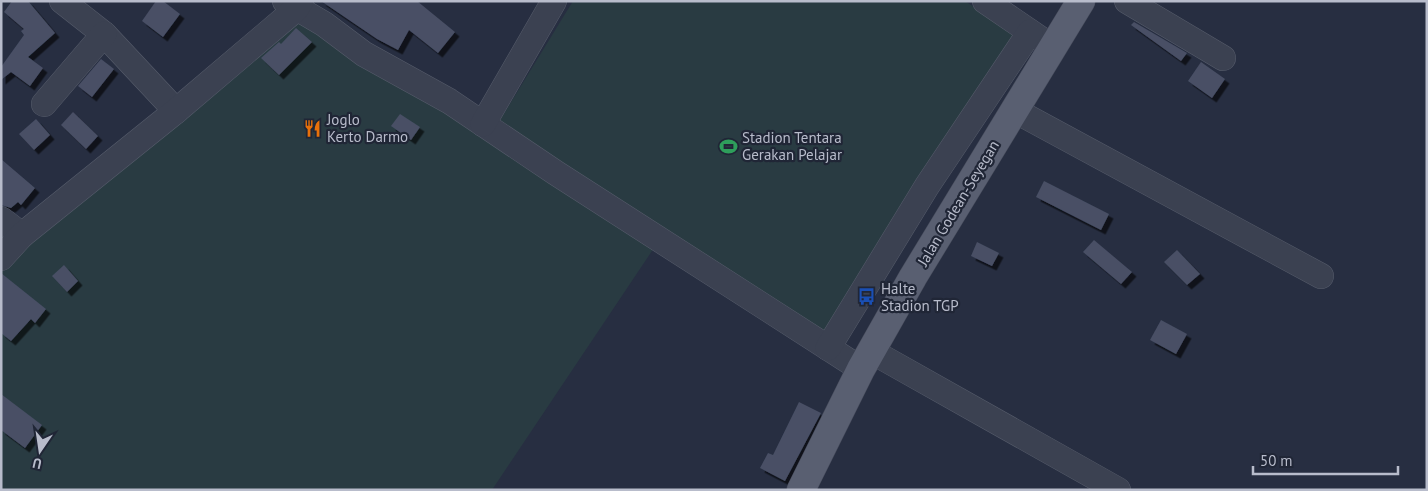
<svg xmlns="http://www.w3.org/2000/svg" width="1428" height="491" viewBox="0 0 1428 491" font-family="'PT Sans',sans-serif">
	<style>
		.green { fill: #293b42 }
		.building { fill: #484f65; filter: url(#shadow) }
		.lines { fill: none; stroke-linecap: round; stroke-linejoin: round }
		.minor-casing { stroke: #565c6b; stroke-width: 26 }
		.major-casing { stroke: #454a5a; stroke-width: 29 }
		.minor { stroke: #3b4151; stroke-width: 25 }
		.major { stroke: #595f71; stroke-width: 28 }
		.labels { text-anchor: middle; dominant-baseline: central; stroke-width: 4.5; stroke-linejoin: round; paint-order: stroke }
		.poi-label { font-size: 15px; fill: #b8bccb; stroke: #202636; text-anchor: start }
		.street-label { font-size: 15px; fill: #b8bccb; stroke: #202636 }
	</style>
	<defs>
		<filter id="shadow"><feDropShadow dx="4.5" dy="4.5" stdDeviation="0" flood-color="#0009"/></filter>
	</defs>
	<rect width="100%" height="100%" fill="#272e41"/>
	<g class="green">
		<path d="M 573,1 L 965,1 L 1025,41 L 828,348 L 500,120 Z"/>
		<path d="M 296,9 L 660,239 L 492,490 L 1,490 L 1,219 L 22,234 Z"/>
	</g>
	<g class="building">
		<path d="M 12,1 L 28,1 L 55,33 L 28,57 L 43,68 L 30,86 L 11,72 L 1,80 L 1,67 L 24,35 L 21,31 L 24,29 L 4,12 Z"/>
		<path d="M 156,1 L 163,1 L 180,14 L 163,37 L 142,21 Z"/>
		<path d="M 321,1 L 417,1 L 455,32 L 438,53 L 409,30 L 398,50 L 377,39 Z"/>
		<path d="M 1134,22 L 1187,53 L 1181,61 L 1131,25 Z"/>
		<path d="M 296,28 L 312,42 L 279,75 L 261,58 L 279,42 L 281,44 Z"/>
		<path d="M 101,59 L 114,69 L 92,97 L 78,86 Z"/>
		<path d="M 1201,62 L 1225,79 L 1212,98 L 1188,81 Z"/>
		<path d="M 73,112 L 98,136 L 86,149 L 61,125 Z"/>
		<path d="M 400,114 L 420,127 L 411,140 L 391,126 Z"/>
		<path d="M 36,119 L 50,135 L 34,150 L 19,134 Z"/>
		<path d="M 1,159 L 35,188 L 21,205 L 18,202 L 11,208 L 1,205 Z"/>
		<path d="M 1044,181 L 1109,214 L 1101,230 L 1036,197 Z"/>
		<path d="M 1094,240 L 1132,272 L 1121,284 L 1083,252 Z"/>
		<path d="M 977,242 L 999,253 L 992,266 L 971,256 Z"/>
		<path d="M 1177,250 L 1200,274 L 1187,285 L 1164,262 Z"/>
		<path d="M 64,265 L 78,281 L 67,292 L 52,276 Z"/>
		<path d="M 1,273 L 46,309 L 35,323 L 31,319 L 11,341 L 1,333 Z"/>
		<path d="M 1161,320 L 1187,334 L 1176,354 L 1150,340 Z"/>
		<path d="M 1,394 L 42,425 L 25,448 L 1,430 Z"/>
		<path d="M 799,402 L 821,413 L 785,481 L 760,468 L 768,453 L 773,455 Z"/>
	</g>
	<g class="lines">
		<defs>
			<g id="minor">
				<path d="M 62,1 L 104,34 L 176,111"/>
				<path d="M 285,1 L 324,24 L 364,54 L 449,101 L 556,173 L 861,369"/>
				<path d="M 985,1 L 1045,42"/>
				<path d="M 1127,1 L 1223,58"/>
				<path d="M 44,104 L 104,34"/>
				<path d="M 1014,110 L 1321,276"/>
				<path d="M 483,124 L 554,1"/>
				<path d="M 1,219 L 22,235"/>
				<path d="M 1,258 L 22,235 L 176,111 L 296,9 L 301,1"/>
				<path d="M 828,348 L 927,186 L 1030,32"/>
				<path d="M 871,351 L 1118,490"/>
			</g>
			<path id="major" d="M 801,490 L 861,369 L 913,277 L 1081,1"/>
		</defs>
		<use href="#minor" class="minor-casing"/>
		<use href="#major" class="major-casing"/>
		<use href="#minor" class="minor"/>
		<use href="#major" class="major"/>
	</g>
	<defs>
		<symbol id="restaurant-bare" viewBox="-9 -9 18 18"><path d="M-5-6h1v4h1v-4h1v4h1v-4h1v5L-1.5 .5V6h-2V.5L-5-1ZM5-6V6H3V1.5H1.5Q1.5-4 5-6Z" fill="#e8710a" stroke="#202636" stroke-width="2.5" paint-order="stroke"/></symbol>
		<symbol id="stadium-bare" viewBox="-9 -9 18 18"><path d="M0-5a6.5 5 0 1 0 0 10a6.5 5 0 1 0 0-10ZM-3.5-1.8h7v3.6h-7Z" fill="#2e9e5b" stroke="#202636" stroke-width="2.5" paint-order="stroke"/></symbol>
		<symbol id="bus-bare" viewBox="-9 -9 18 18"><path d="M-5-6H5V4H4V6H2V4H-2V6H-4V4H-5ZM-3.5-4V0h7V-4ZM-3.5 1.2v1.5H-2V1.2ZM2 1.2v1.5H3.5V1.2Z" fill="#1a4fb4" stroke="#202636" stroke-width="2.5" paint-order="stroke"/></symbol>
	</defs>
	<g fill-rule="evenodd">
		<use href="#restaurant-bare" x="300" y="116" width="25" height="25"/>
		<use href="#stadium-bare" x="716" y="134" width="25" height="25"/>
		<use href="#bus-bare" x="854" y="284" width="25" height="25"/>
	</g>
	<g class="labels">
		<g class="poi-label">
			<text x="327" y="119">Joglo<tspan x="327" dy="17">Kerto Darmo</tspan></text>
			<text x="742" y="137">Stadion Tentara<tspan x="742" dy="17">Gerakan Pelajar</tspan></text>
			<text x="881" y="288">Halte<tspan x="881" dy="17">Stadion TGP</tspan></text>
		</g>
		<g class="street-label">
			<text transform="translate(958 203) rotate(-59)">Jalan Godean-Seyegan</text>
		</g>
	</g>
	<rect width="1428" height="491" fill="none" stroke="#b8bccb" stroke-width="5"/>
	<g transform="translate(40 451) rotate(193)" stroke="#202636" stroke-width="4" paint-order="stroke">
	<path d="M0-4L9 19L0 12L-9 19Z" fill="#b8bccb"/>
	<text y="-8" font-size="14" font-weight="bold" text-anchor="middle" fill="#b8bccb">U</text>
	</g>
	<path d="M1253 466v8h145v-8" fill="none" stroke="#b8bccb" stroke-width="2.5"/>
	<text x="1260" y="466" font-size="15" fill="#b8bccb" stroke="#202636" stroke-width="4" paint-order="stroke">50 m</text>
</svg>
